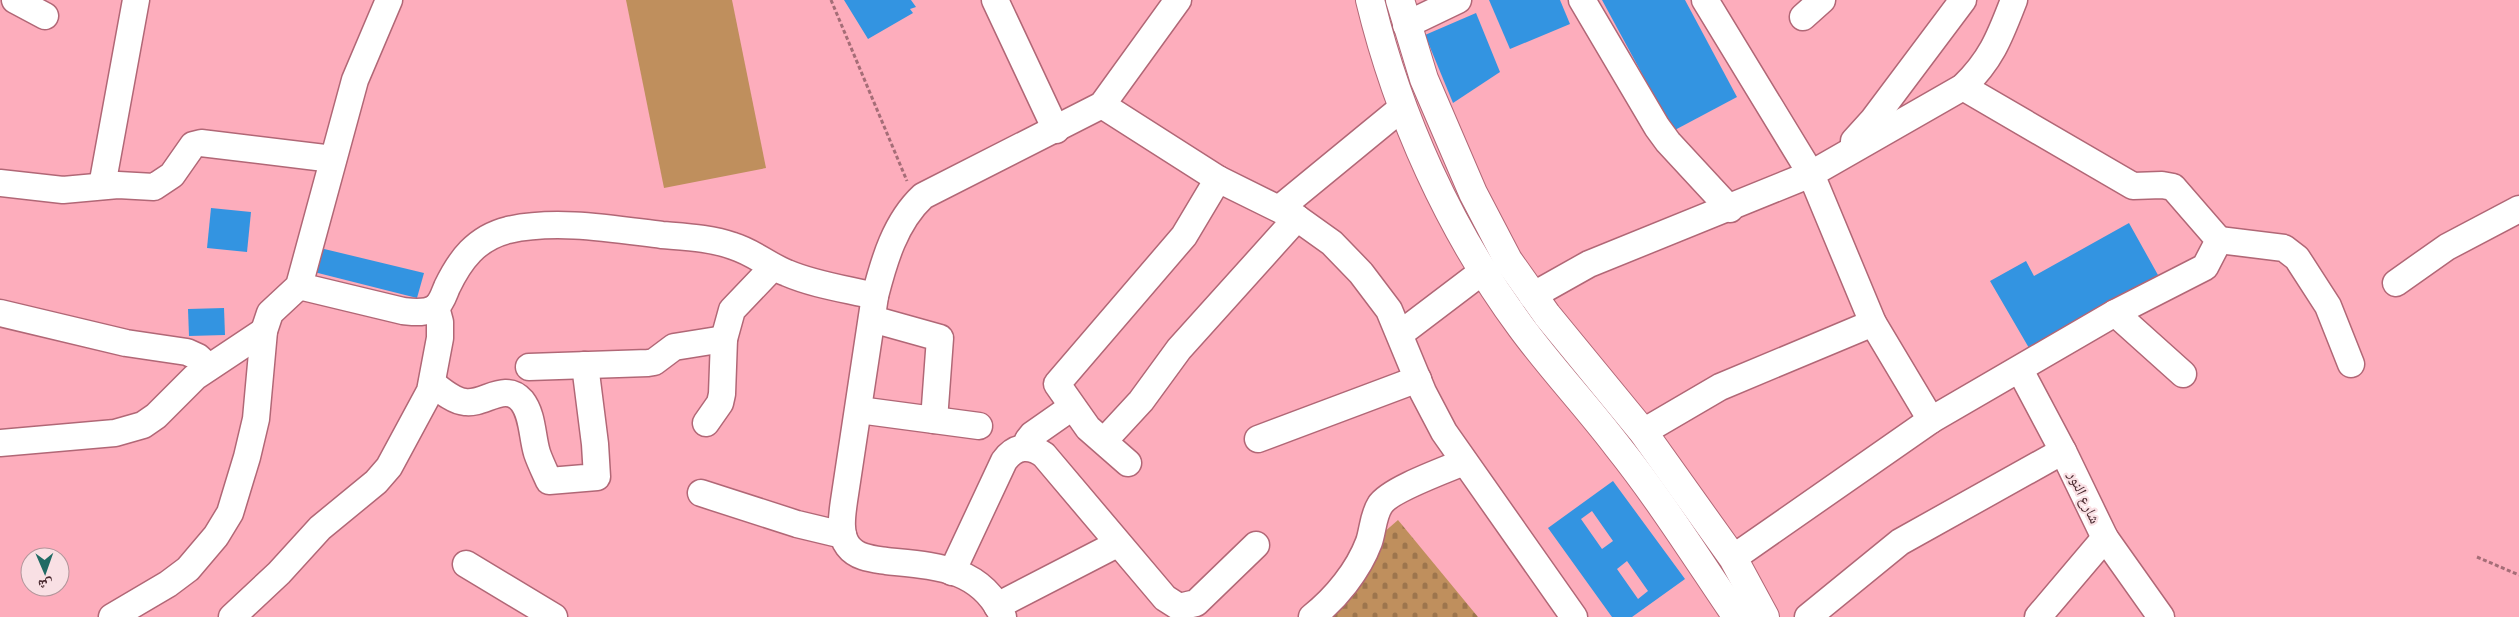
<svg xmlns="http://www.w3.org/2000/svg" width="2519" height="617" viewBox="0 0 2519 617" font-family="'Exo 2','Noto Naskh Arabic',sans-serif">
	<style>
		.cemetery { fill: url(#cemetery-stones) }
		.green { fill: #bf8f5d }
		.building { fill: #3394e1; fill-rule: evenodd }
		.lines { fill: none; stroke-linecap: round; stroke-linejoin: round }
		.minor-casing { stroke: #b16776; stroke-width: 29 }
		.major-casing { stroke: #b16776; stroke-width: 30 }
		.path { stroke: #a56d77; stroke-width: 3; stroke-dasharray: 4 2.5; stroke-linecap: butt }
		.minor { stroke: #fff; stroke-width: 26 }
		.major { stroke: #fff; stroke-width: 28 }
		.labels { text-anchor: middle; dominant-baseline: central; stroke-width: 4.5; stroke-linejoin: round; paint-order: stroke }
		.street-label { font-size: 15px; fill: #47282e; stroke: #f9e0e4 }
	</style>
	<defs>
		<pattern id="cemetery-stones" width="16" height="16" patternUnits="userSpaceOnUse" patternTransform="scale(1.25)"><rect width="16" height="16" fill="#bf8f5d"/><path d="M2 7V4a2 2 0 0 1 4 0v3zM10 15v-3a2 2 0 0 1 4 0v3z" fill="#9d754d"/></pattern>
	</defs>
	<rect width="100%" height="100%" fill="#fdadbc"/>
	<path class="cemetery" d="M 1398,520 L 1478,617 L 1328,617 L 1375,540 Z"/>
	<path class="green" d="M 626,0 L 732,0 L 766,168 L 664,188 Z"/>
	<g class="building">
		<path d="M 844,0 L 911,0 L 916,7 L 910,9 L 913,13 L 868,39 Z"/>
		<path d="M 1489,0 L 1560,0 L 1570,24 L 1510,49 Z"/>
		<path d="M 1602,0 L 1685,0 L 1737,97 L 1673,131 Z"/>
		<path d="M 1476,13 L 1500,72 L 1453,103 L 1425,35 Z"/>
		<path d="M 211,208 L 251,212 L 247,252 L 207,248 Z"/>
		<path d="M 2129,223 L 2158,275 L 2029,348 L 1990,281 L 2026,261 L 2034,276 Z"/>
		<path d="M 316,247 L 424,273 L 417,298 L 310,271 Z"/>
		<path d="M 224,308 L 225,335 L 189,336 L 188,309 Z"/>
		<path d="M 1613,481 L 1685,579 L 1632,617 L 1612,617 L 1548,528 ZM 1592,511 L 1613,541 L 1602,549 L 1581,519 ZM 1627,561 L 1648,591 L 1638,599 L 1617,569 Z"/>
	</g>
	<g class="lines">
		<defs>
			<g id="minor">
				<path d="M 15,0 L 45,16"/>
				<path d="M 995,0 L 1056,130"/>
				<path d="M 1582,0 L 1657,127 L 1668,142 L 1730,209"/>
				<path d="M 1705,0 L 1811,174 L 1873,323 L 1931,420"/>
				<path d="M 1803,17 L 1822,0"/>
				<path d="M 1406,25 L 1458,0"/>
				<path d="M 1102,105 L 1218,179 L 1297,218 L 1332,243 L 1361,273 L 1389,310 L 1423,392 L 1444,432 L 1574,617"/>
				<path d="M 1854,141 L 1873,120 L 1963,0"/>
				<path d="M 0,183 L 63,190 L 118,185 L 154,187 L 172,175 L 193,145 L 201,143 L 333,159"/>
				<path d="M 102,186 L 136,0"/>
				<path d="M 1280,208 L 1403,107"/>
				<path d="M 2219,240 L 2284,248 L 2297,258 L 2328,306 L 2351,364"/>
				<path d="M 2396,283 L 2447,247 L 2519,209"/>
				<path d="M 299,286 L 403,311 C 413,312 427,314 436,307 C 442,302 444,294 447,287 C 460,260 476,238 508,230 C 557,219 613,229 662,235 C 686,237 711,238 733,246 C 753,252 769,266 787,273 C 815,285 846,289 875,296"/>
				<path d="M 1532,296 L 1589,264 L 1811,174 L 1963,87 C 1992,59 2000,36 2014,0"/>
				<path d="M 0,313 L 126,343 L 187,352 L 198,357 L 209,367"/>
				<path d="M 2115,313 L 2183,374"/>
				<path d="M 872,319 L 940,338 L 934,420"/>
				<path d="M 1400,334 L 1483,271"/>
				<path d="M 529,367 L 648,363 L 654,362 L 674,347 L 724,339"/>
				<path d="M 2020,370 L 2063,451 L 2105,538 L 2161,617"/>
				<path d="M 432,383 C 441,390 453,401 465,402 C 484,405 505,381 522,401 C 533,415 532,437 537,453 C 540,462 545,472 549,481 L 597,477 L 595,444 L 585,365"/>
				<path d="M 859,410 L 979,426"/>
				<path d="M 706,423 L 720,403 L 722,394 L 724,339 L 732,310 L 773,267"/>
				<path d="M 1643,432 L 1720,387 L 1873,323"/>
				<path d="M 1258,439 L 1418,379"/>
				<path d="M 1104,441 L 1141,401 L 1179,349 L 1297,218"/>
				<path d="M 0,443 L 115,433 L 143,425 L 156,416 L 195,377 L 264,331"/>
				<path d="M 1027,447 L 1028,440 L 1032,435 L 1072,407"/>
				<path d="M 1128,463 L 1088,428 L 1057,384 L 1184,236 L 1218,179"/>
				<path d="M 701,493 L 797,524 L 843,535"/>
				<path d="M 1733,558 L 1931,420 L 2115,313 L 2205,267 L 2219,240 L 2173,187 L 2162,185 L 2133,186 L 1963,87"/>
				<path d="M 466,564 L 554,617"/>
				<path d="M 952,572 L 1004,461 C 1015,446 1029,444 1044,455 L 1165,598 L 1179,607 L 1196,603 L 1256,545"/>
				<path d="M 997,606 L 1117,544"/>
				<path d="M 112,617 L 168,584 L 188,569 L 216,536 L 230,513 L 247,457 L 256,419 L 264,331 L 270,313 L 299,286 L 355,80 L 389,0"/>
				<path d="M 232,617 L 279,573 L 320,528 L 376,482 L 389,467 L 430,391 L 440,338 L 440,322 L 436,307"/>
				<path d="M 1003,617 C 981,567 935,566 886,561 C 873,559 857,558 848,546 C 839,534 842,515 844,501 L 875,296 C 884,261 895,222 923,196 L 1102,105 L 1178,0"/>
				<path d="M 1312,617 C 1336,598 1358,571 1369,542 C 1373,530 1373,516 1380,505 C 1389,490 1445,470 1464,462"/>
				<path d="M 1808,617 L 1900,542 L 2063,451"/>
				<path d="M 2038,617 L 2105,538"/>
			</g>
			<g id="major">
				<path d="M 1370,0 C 1398,116 1450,231 1521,327 C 1551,368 1587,406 1618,447 C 1661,501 1698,560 1737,617"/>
				<path d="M 1400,0 L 1424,79 L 1473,193 L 1508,260 L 1547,315 L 1643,432 L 1733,558 L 1765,617"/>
			</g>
		</defs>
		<use href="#minor" class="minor-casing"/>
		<use href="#major" class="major-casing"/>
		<g class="path">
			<path d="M 831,0 L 907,181"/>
			<path d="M 2477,557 L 2519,575"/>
		</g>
		<use href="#minor" class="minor"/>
		<use href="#major" class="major"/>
	</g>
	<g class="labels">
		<g class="street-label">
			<text transform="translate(2085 497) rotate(65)">شارع النور</text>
		</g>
	</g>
	<g transform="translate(45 572) rotate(178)"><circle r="24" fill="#f9e0e4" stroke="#b2969b"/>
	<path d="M0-4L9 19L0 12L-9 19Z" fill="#206a64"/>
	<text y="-8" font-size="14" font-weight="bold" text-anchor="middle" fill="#47282e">ش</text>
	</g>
</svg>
